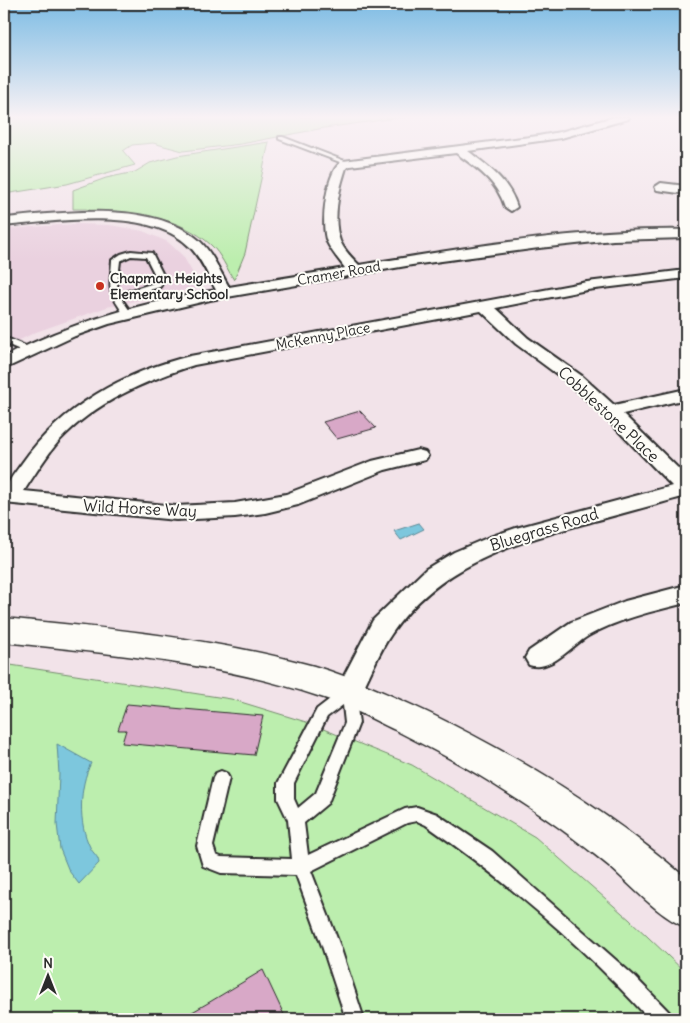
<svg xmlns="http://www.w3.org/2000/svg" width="690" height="1023" viewBox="0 0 690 1023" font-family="Delius,sans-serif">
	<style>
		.built { fill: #ead1df }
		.green { fill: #bceeae; stroke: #748c6c }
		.water { fill: #7dc7dd; stroke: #5c8996 }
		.building { fill: #d8a8c7; stroke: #2b2b2b }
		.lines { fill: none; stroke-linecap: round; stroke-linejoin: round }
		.service-casing { stroke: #2b2b2b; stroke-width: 4 }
		.minor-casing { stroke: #2b2b2b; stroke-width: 4 }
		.tertiary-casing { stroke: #2b2b2b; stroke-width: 3 }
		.service { fill: #fdfcf7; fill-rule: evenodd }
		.minor { fill: #fdfcf7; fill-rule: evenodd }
		.tertiary { fill: #fdfcf7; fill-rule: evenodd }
		.poi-dot { fill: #c8321e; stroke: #fdfcf7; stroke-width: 2 }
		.labels { text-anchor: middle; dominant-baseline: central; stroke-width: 4; stroke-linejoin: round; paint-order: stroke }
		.far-street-label { font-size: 14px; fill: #2b2b2b; stroke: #fdfcf7 }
		.far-poi-label { font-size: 14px; font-weight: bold; fill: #2b2b2b; stroke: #fdfcf7; text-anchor: start }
		.street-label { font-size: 16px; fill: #2b2b2b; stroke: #fdfcf7 }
	</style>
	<rect width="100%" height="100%" fill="#f2e3e9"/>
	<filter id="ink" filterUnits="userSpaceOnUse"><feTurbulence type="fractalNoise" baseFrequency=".02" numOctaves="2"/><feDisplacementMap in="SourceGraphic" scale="10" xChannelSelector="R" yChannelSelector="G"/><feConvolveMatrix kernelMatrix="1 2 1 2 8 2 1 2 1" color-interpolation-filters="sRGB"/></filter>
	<g filter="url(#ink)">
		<path class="built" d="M 75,224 L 110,225 L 143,231 L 168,242 L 183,256 L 199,284 L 195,288 L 107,307 L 36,332 L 4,348 L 4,229 Z"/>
		<g class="green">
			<path d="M 4,117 L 404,117 L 324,128 L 241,144 L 183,151 L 153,143 L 132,145 L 123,151 L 135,165 L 67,184 L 4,194 Z"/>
			<path d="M 269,142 L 245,253 L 234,280 C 227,269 221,254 211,245 C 180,216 132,212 92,211 L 86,209 L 73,209 L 73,190 L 106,178 L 135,172 L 150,163 L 177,156 Z"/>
			<path d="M 4,664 L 231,699 L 306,722 L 412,765 L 535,837 L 630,920 L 686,973 L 686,1019 L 4,1019 Z"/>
		</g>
		<g class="water">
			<path d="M 419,523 L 424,529 L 401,540 L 394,531 Z"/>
			<path d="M 57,744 L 91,763 C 79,787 78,823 90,847 C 93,854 98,855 99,863 L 79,884 L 69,871 L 60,849 L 57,824 L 59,774 Z"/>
		</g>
		<g class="building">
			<path d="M 360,411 L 376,428 L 337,439 L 323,422 Z"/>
			<path d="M 127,704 L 263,716 L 254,755 L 122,743 L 126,730 L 118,730 Z"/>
			<path d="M 263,970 L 286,1019 L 180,1019 L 208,1003 Z"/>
		</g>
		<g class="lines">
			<defs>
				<g id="service">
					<path d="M 279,137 L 283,137 L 350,163 L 345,164 L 279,139 Z"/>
					<path d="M 131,251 L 152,253 L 165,279 L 160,287 L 121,298 L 132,314 L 128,316 L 125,316 C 106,287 110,293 112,260 L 121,254 ZM 131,256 L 146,257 L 157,279 L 154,283 L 119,294 L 117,287 L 120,261 Z"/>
					<path d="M 4,337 L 33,349 L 34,351 L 33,353 L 27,353 L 4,343 Z"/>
					<path d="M 348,687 L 353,689 L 355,693 L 359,723 L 328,803 L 304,823 L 308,855 L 405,809 L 417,807 L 437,814 L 492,851 L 634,976 L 669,1012 L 671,1019 L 649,1019 C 583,946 506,881 426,825 L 417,821 L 407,823 L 311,871 L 340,946 L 364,1019 L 346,1019 L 322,946 L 296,875 L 221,873 L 203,866 L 197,846 L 213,778 L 216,773 L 221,771 L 226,773 L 229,778 L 213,846 L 216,855 L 221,857 L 292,859 L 288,820 L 278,799 L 278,783 L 317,709 L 343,689 ZM 343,705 L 345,723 L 316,793 L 298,808 L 294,799 L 294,783 L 327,717 Z"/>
				</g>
				<g id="minor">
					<path d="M 614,117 L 629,117 L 628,119 L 561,138 L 468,151 C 489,167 509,181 517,207 L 511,211 L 505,207 C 497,181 477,168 456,153 L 350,166 L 346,168 C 339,189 332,219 340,241 C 344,250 352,258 359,265 C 465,248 578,228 686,230 L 686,238 L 613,240 L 539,248 L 412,265 L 210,300 L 109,324 L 75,336 L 4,369 L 4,357 C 70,322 142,303 216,290 C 208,276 202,259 190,247 C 150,206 56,221 4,226 L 4,218 C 60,213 147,200 195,237 C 211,249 219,270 229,287 L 345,268 C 339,260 331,251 327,242 C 320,225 326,169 343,161 L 538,136 L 560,132 Z"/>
					<path d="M 661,183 L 686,186 L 686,194 L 657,190 L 655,187 Z"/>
					<path d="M 686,270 L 686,278 L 587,290 L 496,308 L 528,338 L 582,376 L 614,405 L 686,389 L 686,399 L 623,414 L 686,476 L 686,496 C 652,505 618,515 583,524 C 509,545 439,566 392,633 C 379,651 368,680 357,701 L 348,704 L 339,701 L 335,693 L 373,620 L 426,569 L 454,552 L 487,538 L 516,528 L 672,486 L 603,415 L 570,384 L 516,344 L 481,311 L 194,365 C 145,381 95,402 59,441 C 46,456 35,474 24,491 L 176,506 L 235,503 L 286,494 L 372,461 L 418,450 L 425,452 L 428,456 L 425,460 L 385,470 L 298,505 L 265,513 L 235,517 L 176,520 L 4,503 C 4,485 12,477 22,463 C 61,407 124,372 190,356 L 587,282 Z"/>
					<path d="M 686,585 L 686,603 C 653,611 618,619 588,636 C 570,647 551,672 529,665 L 525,658 L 529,651 L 571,622 L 625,601 Z"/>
				</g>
				<path id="tertiary" d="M 4,618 C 108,628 213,638 314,666 C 354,678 392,696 429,713 C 521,758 609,811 686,878 L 686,927 C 660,918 631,885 609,866 C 576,839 541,814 504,791 C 469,768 432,749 395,730 C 370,718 345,704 318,696 C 217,662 109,654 4,642 Z"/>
			</defs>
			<use href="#service" class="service-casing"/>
			<use href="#minor" class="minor-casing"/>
			<use href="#tertiary" class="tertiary-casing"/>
			<use href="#service" class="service"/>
			<use href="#minor" class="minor"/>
			<use href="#tertiary" class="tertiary"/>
		</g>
	</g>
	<linearGradient id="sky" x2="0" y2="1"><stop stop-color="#7dbce4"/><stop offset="0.45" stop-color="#f9f2f5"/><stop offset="1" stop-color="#f9f2f5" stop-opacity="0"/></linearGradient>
	<rect width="690" height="260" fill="url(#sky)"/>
	<circle class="poi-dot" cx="100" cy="286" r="5"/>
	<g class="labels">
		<g class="far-street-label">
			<text transform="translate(339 273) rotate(-10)">Cramer Road</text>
			<text transform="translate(323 336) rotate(-11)">McKenny Place</text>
		</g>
		<g class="far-poi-label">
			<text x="110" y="278">Chapman Heights<tspan x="110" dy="16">Elementary School</tspan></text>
		</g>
		<g class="street-label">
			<text transform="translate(609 414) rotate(43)">Cobblestone Place</text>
			<text transform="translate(140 508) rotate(3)">Wild Horse Way</text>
			<text transform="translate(544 529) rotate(-17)">Bluegrass Road</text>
		</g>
	</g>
	<rect width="690" height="1023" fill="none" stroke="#fdfcf7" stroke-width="20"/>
	<rect x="10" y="10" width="670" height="1003" fill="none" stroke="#2b2b2b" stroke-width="2" filter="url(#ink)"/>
	<g transform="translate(48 976)" stroke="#fdfcf7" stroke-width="4" paint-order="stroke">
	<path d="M0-4L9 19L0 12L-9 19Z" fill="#2b2b2b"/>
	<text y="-8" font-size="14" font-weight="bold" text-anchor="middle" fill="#2b2b2b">N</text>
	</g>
</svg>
